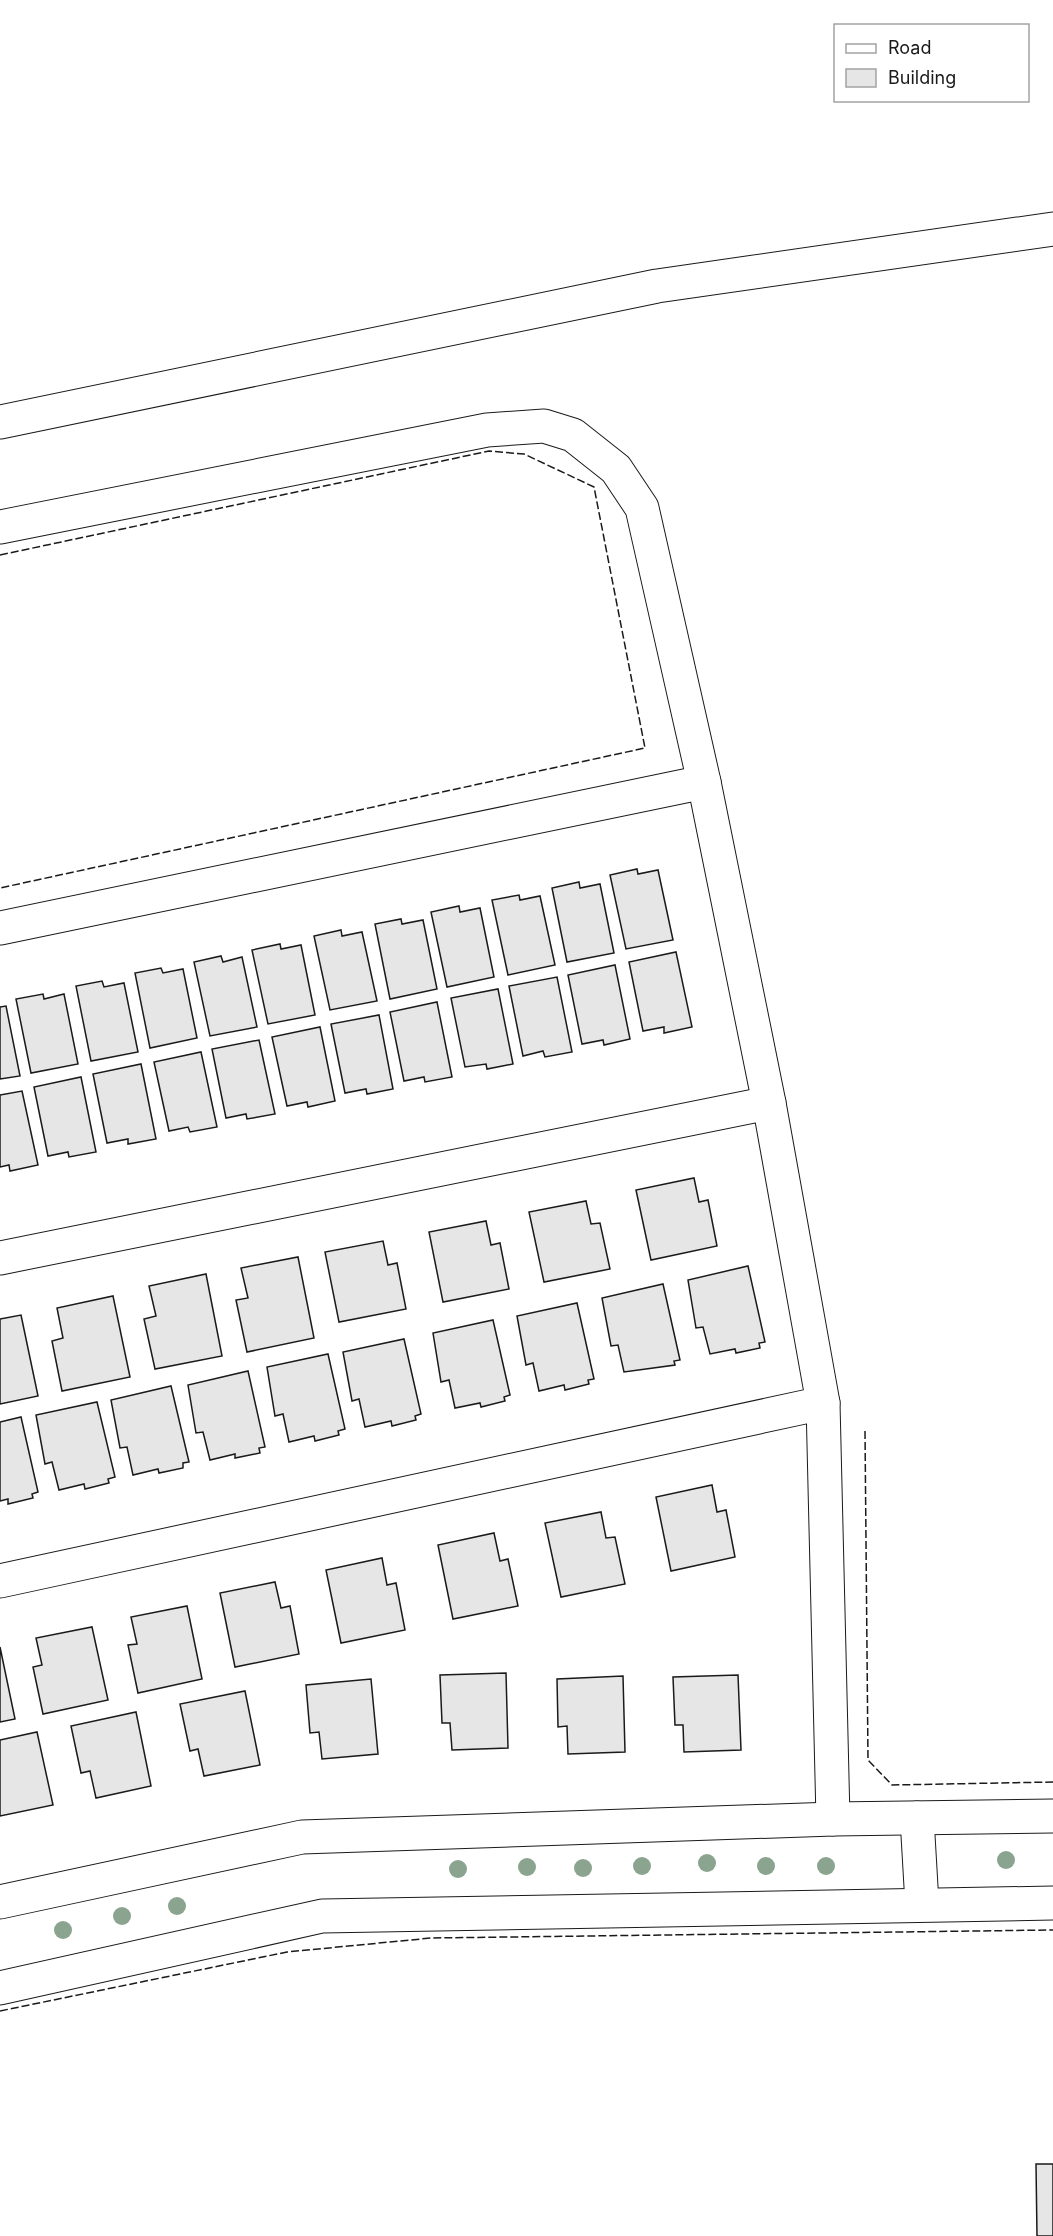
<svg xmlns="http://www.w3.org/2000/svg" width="1053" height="2236" viewBox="0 0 1053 2236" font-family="Inter,sans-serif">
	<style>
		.building { fill: #e6e6e6; stroke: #1a1a1a; stroke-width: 1.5 }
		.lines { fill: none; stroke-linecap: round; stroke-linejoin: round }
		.street-casing { stroke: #1a1a1a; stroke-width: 35 }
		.street { stroke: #fff; stroke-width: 33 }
		.fence { stroke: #1a1a1a; stroke-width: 1.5; stroke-dasharray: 8 3; stroke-linecap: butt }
		.tree { fill: #8aa48f }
	</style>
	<rect width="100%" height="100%" fill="#fff"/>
	<g class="building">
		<path d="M 637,869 L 638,874 L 658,870 L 673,940 L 626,949 L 610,875 Z"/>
		<path d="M 579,882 L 580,888 L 600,884 L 614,953 L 567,962 L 552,888 Z"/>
		<path d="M 519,895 L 520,900 L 540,896 L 555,965 L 508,975 L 492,900 Z"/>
		<path d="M 459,906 L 460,912 L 480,908 L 494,977 L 447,987 L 431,912 Z"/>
		<path d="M 401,919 L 402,924 L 423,920 L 437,989 L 390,999 L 375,924 Z"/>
		<path d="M 341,930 L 342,936 L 362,932 L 377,1001 L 330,1010 L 314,936 Z"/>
		<path d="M 280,944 L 281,949 L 301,945 L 315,1015 L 268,1024 L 252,950 Z"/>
		<path d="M 676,952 L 692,1027 L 664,1033 L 664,1027 L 643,1031 L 629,962 Z"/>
		<path d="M 221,956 L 223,962 L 242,957 L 257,1027 L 210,1036 L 194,962 Z"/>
		<path d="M 615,965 L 630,1039 L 604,1045 L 603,1040 L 582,1044 L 568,975 Z"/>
		<path d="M 161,968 L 163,973 L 183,969 L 197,1038 L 150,1048 L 135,973 Z"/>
		<path d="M 557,977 L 572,1052 L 545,1057 L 543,1051 L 523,1056 L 509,986 Z"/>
		<path d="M 102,981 L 104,987 L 124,983 L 138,1052 L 91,1061 L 76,986 Z"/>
		<path d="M 498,989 L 513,1064 L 487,1069 L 486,1064 L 465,1067 L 451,998 Z"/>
		<path d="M 43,994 L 44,999 L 64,994 L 78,1064 L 31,1073 L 16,999 Z"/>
		<path d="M 437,1002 L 452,1077 L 425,1082 L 424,1077 L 404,1081 L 390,1012 Z"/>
		<path d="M 6,1006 L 20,1076 L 0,1079 L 0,1007 Z"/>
		<path d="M 379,1015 L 393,1089 L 367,1094 L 366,1089 L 345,1093 L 331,1024 Z"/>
		<path d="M 320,1027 L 335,1101 L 308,1107 L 307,1102 L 287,1106 L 272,1037 Z"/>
		<path d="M 259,1040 L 275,1114 L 247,1119 L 246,1114 L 226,1118 L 212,1049 Z"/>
		<path d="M 201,1052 L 217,1127 L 190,1132 L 188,1127 L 169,1131 L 154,1062 Z"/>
		<path d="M 141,1064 L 156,1139 L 128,1144 L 128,1139 L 107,1143 L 93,1074 Z"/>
		<path d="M 81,1077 L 96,1152 L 69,1157 L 68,1152 L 48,1156 L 34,1087 Z"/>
		<path d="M 22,1091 L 38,1165 L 10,1171 L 9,1165 L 0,1167 L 0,1095 Z"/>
		<path d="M 694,1178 L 699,1202 L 708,1200 L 717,1246 L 651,1260 L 636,1190 Z"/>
		<path d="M 586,1201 L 591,1224 L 600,1223 L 610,1269 L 544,1282 L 529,1212 Z"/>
		<path d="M 486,1221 L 491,1245 L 500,1243 L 509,1289 L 443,1302 L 429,1232 Z"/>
		<path d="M 383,1241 L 388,1265 L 397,1263 L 406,1309 L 339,1322 L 325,1252 Z"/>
		<path d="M 298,1257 L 314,1338 L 247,1352 L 236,1300 L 248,1298 L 241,1268 Z"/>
		<path d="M 748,1266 L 765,1342 L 759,1343 L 760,1348 L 736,1353 L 735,1349 L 710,1354 L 703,1327 L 696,1328 L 688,1280 Z"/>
		<path d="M 206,1274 L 222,1356 L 155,1369 L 144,1319 L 156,1316 L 149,1286 Z"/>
		<path d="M 663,1284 L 680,1360 L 674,1361 L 675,1365 L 624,1372 L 618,1345 L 611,1346 L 602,1298 Z"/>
		<path d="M 113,1296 L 130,1377 L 62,1391 L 52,1341 L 63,1338 L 57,1308 Z"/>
		<path d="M 577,1303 L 594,1379 L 588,1380 L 589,1384 L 565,1390 L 564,1385 L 539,1391 L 533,1363 L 526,1365 L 517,1316 Z"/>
		<path d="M 21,1315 L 38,1396 L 0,1404 L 0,1319 Z"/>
		<path d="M 493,1320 L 510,1395 L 504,1397 L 505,1401 L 481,1407 L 480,1403 L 455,1408 L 449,1380 L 441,1382 L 433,1333 Z"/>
		<path d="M 404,1339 L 421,1414 L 415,1416 L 416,1420 L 392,1426 L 391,1421 L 365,1427 L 359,1399 L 352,1401 L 343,1352 Z"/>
		<path d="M 328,1354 L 345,1429 L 338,1431 L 339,1435 L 315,1441 L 314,1436 L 289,1442 L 283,1414 L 275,1416 L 267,1367 Z"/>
		<path d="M 248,1371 L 265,1447 L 259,1448 L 260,1453 L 235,1458 L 235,1454 L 210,1460 L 203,1432 L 196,1433 L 188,1385 Z"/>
		<path d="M 171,1386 L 189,1462 L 183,1463 L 183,1468 L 159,1473 L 158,1469 L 133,1475 L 127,1447 L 120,1448 L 111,1400 Z"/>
		<path d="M 97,1402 L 115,1477 L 108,1479 L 109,1483 L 85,1489 L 84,1484 L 59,1490 L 52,1462 L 45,1464 L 36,1415 Z"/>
		<path d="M 21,1417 L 38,1492 L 32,1494 L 33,1498 L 8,1504 L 8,1499 L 0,1501 L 0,1422 Z"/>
		<path d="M 712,1485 L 717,1512 L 726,1510 L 735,1557 L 671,1571 L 656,1497 Z"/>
		<path d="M 601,1512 L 606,1538 L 615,1537 L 625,1584 L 561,1597 L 545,1523 Z"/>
		<path d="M 494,1533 L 500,1561 L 508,1559 L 518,1606 L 453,1619 L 438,1545 Z"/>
		<path d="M 382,1558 L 387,1585 L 396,1583 L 405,1630 L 341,1643 L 326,1570 Z"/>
		<path d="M 275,1582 L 281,1608 L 290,1606 L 299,1654 L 235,1667 L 220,1593 Z"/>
		<path d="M 187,1606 L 202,1679 L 138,1693 L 128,1645 L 137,1644 L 131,1617 Z"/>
		<path d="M 92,1627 L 108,1700 L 43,1714 L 33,1667 L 42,1665 L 36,1638 Z"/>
		<path d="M 0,1647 L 15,1719 L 0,1722 Z"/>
		<path d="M 506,1673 L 508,1748 L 452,1750 L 450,1723 L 442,1723 L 440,1675 Z"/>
		<path d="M 738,1675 L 741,1750 L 684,1752 L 683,1725 L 675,1725 L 673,1677 Z"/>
		<path d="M 623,1676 L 625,1752 L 568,1754 L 567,1726 L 558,1727 L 557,1679 Z"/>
		<path d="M 371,1679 L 378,1754 L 322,1759 L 319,1732 L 310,1733 L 306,1685 Z"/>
		<path d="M 245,1691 L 260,1765 L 204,1776 L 198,1749 L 190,1751 L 180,1704 Z"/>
		<path d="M 136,1712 L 151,1786 L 96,1798 L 90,1771 L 81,1773 L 71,1726 Z"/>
		<path d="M 37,1732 L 53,1805 L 0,1816 L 0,1740 Z"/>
		<path d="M 1036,2164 L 1053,2164 L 1053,2236 L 1037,2236 Z"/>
	</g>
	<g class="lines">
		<defs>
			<g id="street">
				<path d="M 0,422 L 657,286 L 1053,229"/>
				<path d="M 0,527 L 487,430 L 544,426 L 573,435 L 616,469 L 642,508 L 704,782 L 769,1103 L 823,1403 L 833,1819"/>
				<path d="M 0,928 L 704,782"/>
				<path d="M 0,1258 L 769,1103"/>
				<path d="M 0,1581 L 823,1403"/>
				<path d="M 917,1818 L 922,1904"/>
				<path d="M 0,1902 L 302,1837 L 833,1819 L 1053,1816"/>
				<path d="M 0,1988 L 322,1916 L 1053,1903"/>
			</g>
		</defs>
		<use href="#street" class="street-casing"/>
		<use href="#street" class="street"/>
		<g class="fence">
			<path d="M 0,555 L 489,451 L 524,454 L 594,487 L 645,748 L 0,888"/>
			<path d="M 865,1431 L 868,1760 L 892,1785 L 1053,1782"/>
			<path d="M 0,2011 L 287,1952 L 431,1938 L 1053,1930"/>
		</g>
	</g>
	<g class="tree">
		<circle cx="1006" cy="1860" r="9"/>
		<circle cx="707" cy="1863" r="9"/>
		<circle cx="642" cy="1866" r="9"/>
		<circle cx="766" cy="1866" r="9"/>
		<circle cx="826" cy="1866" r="9"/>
		<circle cx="527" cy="1867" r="9"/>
		<circle cx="583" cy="1868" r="9"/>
		<circle cx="458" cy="1869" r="9"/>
		<circle cx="177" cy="1906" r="9"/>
		<circle cx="122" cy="1916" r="9"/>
		<circle cx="63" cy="1930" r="9"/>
	</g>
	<rect x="834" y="24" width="195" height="78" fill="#ffffff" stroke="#a3a3a3" stroke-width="1.5"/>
	<rect x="846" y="44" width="30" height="9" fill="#ffffff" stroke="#a3a3a3" stroke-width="1.5"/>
	<text x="888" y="54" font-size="18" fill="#1a1a1a">Road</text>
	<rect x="846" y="69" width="30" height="18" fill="#e6e6e6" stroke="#a3a3a3" stroke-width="1.5"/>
	<text x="888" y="84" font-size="18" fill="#1a1a1a">Building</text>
</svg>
